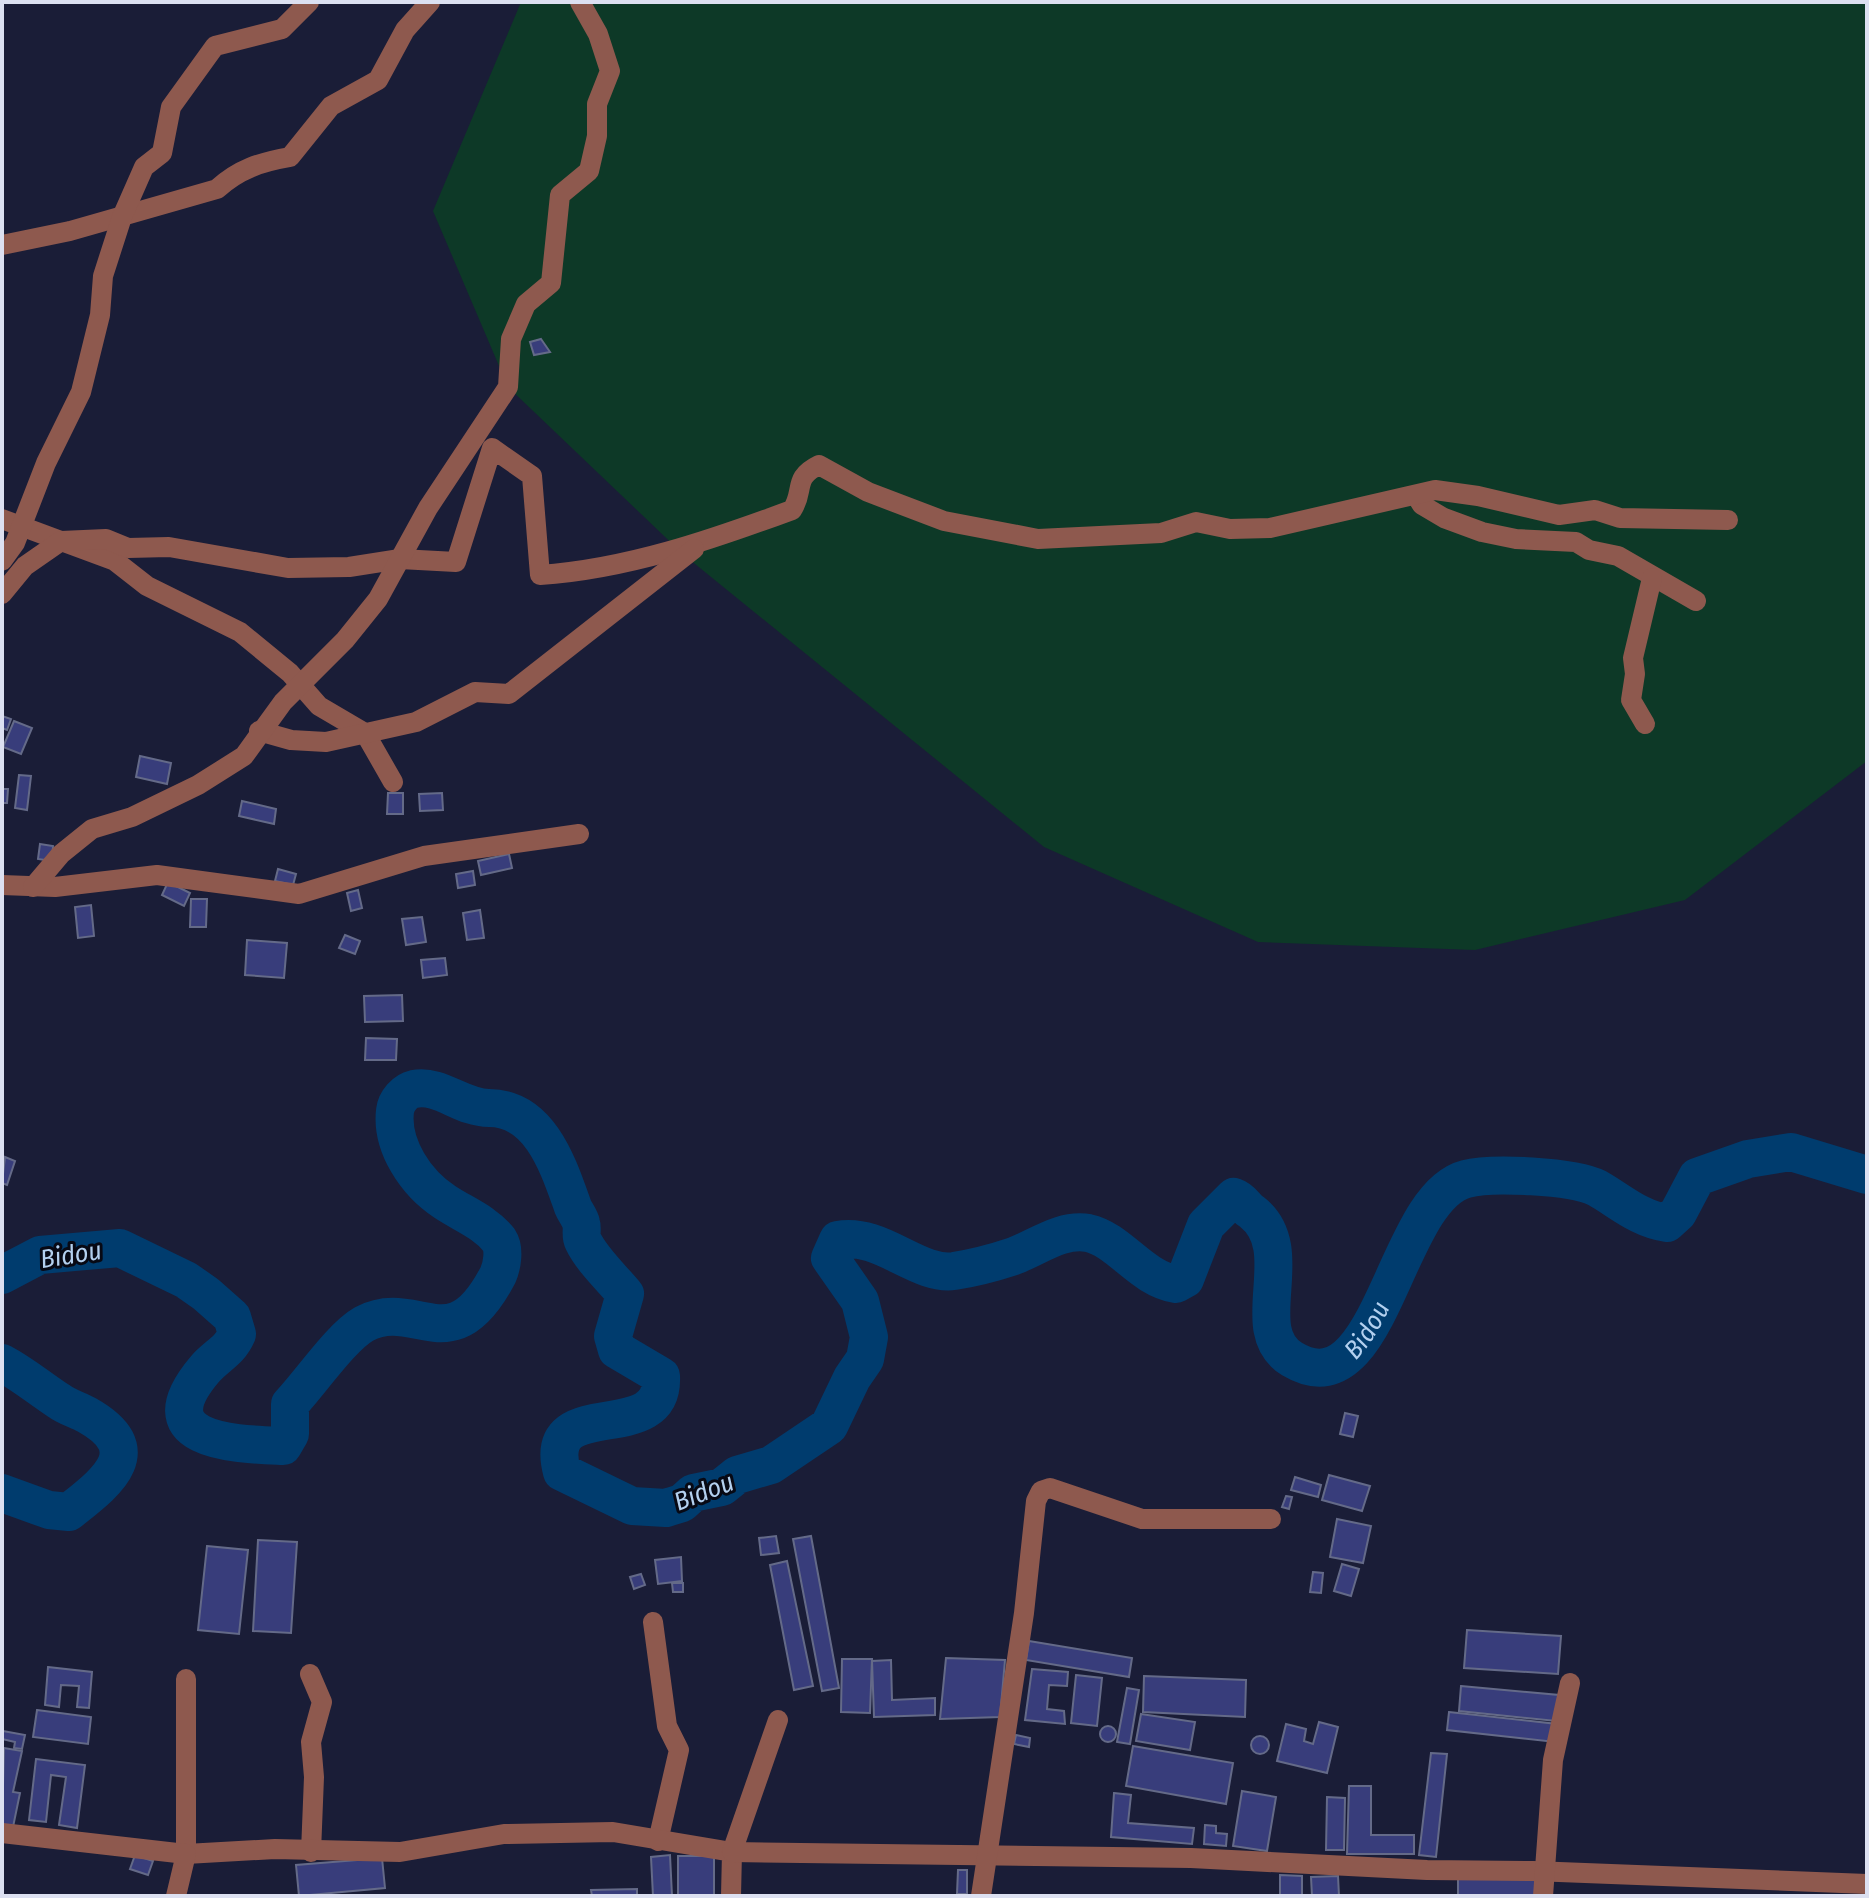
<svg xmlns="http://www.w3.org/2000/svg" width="1869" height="1898" viewBox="0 0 1869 1898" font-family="'Fira Sans Condensed',sans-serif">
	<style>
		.green { fill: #0d3927 }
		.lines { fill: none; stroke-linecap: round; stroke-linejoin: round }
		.river { stroke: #003c6e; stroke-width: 38 }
		.building { fill: #383d7b; stroke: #646a88; stroke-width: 2 }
		.minor { stroke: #8e594e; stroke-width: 20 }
		.labels { text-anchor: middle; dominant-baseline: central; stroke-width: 6; stroke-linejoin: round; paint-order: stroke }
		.water-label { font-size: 26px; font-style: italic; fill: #b3d0ef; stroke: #070914 }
	</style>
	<rect width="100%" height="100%" fill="#1a1d37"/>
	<path class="green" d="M 521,2 L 1867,2 L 1867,761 L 1685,900 L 1475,950 L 1258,942 L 1044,847 L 684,555 L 508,387 L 433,211 Z"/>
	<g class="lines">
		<g class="river">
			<path id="s1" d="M 2,1275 L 40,1255 L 120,1248 L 186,1280 L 206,1294 L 232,1317 L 237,1334 C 229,1352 217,1355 205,1369 C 142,1443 237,1444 283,1446 L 290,1434 L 290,1404 C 310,1383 341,1337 364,1324 C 417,1296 451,1365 498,1275 C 502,1266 505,1249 499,1240 C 485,1222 463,1214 445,1202 C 416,1183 391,1146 395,1111 C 396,1101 405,1091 414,1089 C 441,1084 461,1108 489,1108 C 541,1108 559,1168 573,1207 C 575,1212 580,1218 581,1223 C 583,1229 580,1235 583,1241 C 592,1260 612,1278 625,1294 L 613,1336 L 617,1350 L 661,1376 C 665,1450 540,1390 562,1472 L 632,1506 L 666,1508 L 682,1503 L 693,1493 L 722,1487 L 737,1475 L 771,1465 L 829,1426 L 852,1378 L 865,1359 L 869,1337 L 860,1301 L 830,1258 L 838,1240 C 881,1232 917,1276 954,1271 C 973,1268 996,1262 1014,1256 C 1036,1248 1062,1228 1088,1233 C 1120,1240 1140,1278 1176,1284 L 1185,1279 L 1206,1225 L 1234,1197 C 1243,1200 1244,1207 1252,1212 C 1301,1250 1244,1330 1292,1359 C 1382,1413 1393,1198 1466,1179 C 1491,1172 1573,1176 1597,1188 C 1620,1201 1639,1219 1667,1223 L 1678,1213 L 1697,1177 L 1748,1159 L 1791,1152 L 1867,1175"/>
			<path d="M 2,1363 C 23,1374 39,1388 59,1401 C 67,1407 78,1410 87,1415 C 151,1451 104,1484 69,1512 L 49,1510 L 2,1493"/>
		</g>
	</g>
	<g class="building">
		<path d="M 541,339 L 550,352 L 534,355 L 530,342 Z"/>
		<path d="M 2,716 L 11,719 L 7,730 L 2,728 Z"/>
		<path d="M 14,721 L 32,728 L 21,754 L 3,747 Z"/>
		<path d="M 140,756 L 171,763 L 167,784 L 136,777 Z"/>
		<path d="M 19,775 L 31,776 L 27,810 L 15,808 Z"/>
		<path d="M 2,789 L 8,789 L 7,803 L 2,803 Z"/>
		<path d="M 388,793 L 403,793 L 403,814 L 387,814 Z"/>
		<path d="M 442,793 L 443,810 L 420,811 L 419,794 Z"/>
		<path d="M 242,801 L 276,809 L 274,824 L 239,816 Z"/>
		<path d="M 40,844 L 53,846 L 52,861 L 38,859 Z"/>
		<path d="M 509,854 L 512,868 L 481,875 L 478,861 Z"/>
		<path d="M 278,869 L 296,874 L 293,885 L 275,881 Z"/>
		<path d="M 473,871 L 475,885 L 458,888 L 456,874 Z"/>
		<path d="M 168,882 L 190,893 L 184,906 L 162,895 Z"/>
		<path d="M 358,890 L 362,908 L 351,911 L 347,893 Z"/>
		<path d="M 191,899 L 207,899 L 206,927 L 190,927 Z"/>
		<path d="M 91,905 L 94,936 L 78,938 L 75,907 Z"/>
		<path d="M 480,910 L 484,938 L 467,940 L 463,913 Z"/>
		<path d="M 422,917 L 426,942 L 406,945 L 402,919 Z"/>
		<path d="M 345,935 L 360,941 L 355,954 L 339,948 Z"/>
		<path d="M 247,940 L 287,943 L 284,978 L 245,975 Z"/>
		<path d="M 445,958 L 447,975 L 423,978 L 421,960 Z"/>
		<path d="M 402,995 L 403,1021 L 365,1022 L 364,996 Z"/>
		<path d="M 366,1038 L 397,1039 L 396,1060 L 365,1060 Z"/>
		<path d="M 5,1157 L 15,1161 L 7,1185 L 2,1183 Z"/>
		<path d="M 1345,1413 L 1358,1416 L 1353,1437 L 1340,1434 Z"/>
		<path d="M 1329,1475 L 1370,1486 L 1362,1511 L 1322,1500 Z"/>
		<path d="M 1295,1477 L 1321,1485 L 1318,1497 L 1291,1490 Z"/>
		<path d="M 1286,1496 L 1292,1497 L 1289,1509 L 1282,1507 Z"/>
		<path d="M 1337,1519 L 1371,1526 L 1363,1563 L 1330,1557 Z"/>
		<path d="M 776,1536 L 779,1553 L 761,1555 L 759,1538 Z"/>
		<path d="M 811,1536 L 839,1688 L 822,1691 L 793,1539 Z"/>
		<path d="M 258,1540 L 297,1542 L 291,1633 L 253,1631 Z"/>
		<path d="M 207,1546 L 248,1550 L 239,1634 L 198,1630 Z"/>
		<path d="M 681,1557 L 682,1581 L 658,1584 L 655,1560 Z"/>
		<path d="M 787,1561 L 813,1686 L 794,1690 L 770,1565 Z"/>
		<path d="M 1342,1564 L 1359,1569 L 1351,1596 L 1334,1591 Z"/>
		<path d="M 1313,1572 L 1323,1573 L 1321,1593 L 1310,1592 Z"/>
		<path d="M 641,1574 L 645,1585 L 634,1589 L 630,1577 Z"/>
		<path d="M 672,1583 L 683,1583 L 683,1592 L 673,1592 Z"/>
		<path d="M 1467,1630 L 1561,1636 L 1558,1674 L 1464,1668 Z"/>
		<path d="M 1029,1641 L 1132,1658 L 1129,1677 L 1026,1660 Z"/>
		<path d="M 946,1658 L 1005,1660 L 1000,1717 L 940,1719 Z"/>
		<path d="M 842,1659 L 872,1659 L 870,1713 L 841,1712 Z"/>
		<path d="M 891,1660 L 892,1700 L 935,1698 L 935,1715 L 874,1717 L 872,1661 Z"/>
		<path d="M 48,1667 L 92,1672 L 89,1708 L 77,1707 L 79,1686 L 61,1685 L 59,1707 L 45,1705 Z"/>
		<path d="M 1032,1669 L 1068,1672 L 1067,1686 L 1049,1685 L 1047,1709 L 1064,1711 L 1065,1724 L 1025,1720 Z"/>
		<path d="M 1076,1675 L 1102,1678 L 1097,1726 L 1071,1723 Z"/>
		<path d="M 1144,1676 L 1246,1680 L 1245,1717 L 1143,1712 Z"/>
		<path d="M 1461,1686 L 1559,1695 L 1556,1721 L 1459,1711 Z"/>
		<path d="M 1127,1688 L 1139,1690 L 1130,1744 L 1117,1742 Z"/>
		<path d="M 37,1710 L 91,1717 L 88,1744 L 33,1737 Z"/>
		<path d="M 1449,1712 L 1557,1724 L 1555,1742 L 1447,1730 Z"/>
		<path d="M 1141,1714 L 1195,1722 L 1190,1750 L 1136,1741 Z"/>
		<path d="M 1319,1722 L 1338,1727 L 1327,1773 L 1277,1761 L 1286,1724 L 1306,1729 L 1304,1741 L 1313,1744 Z"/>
		<circle cx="1108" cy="1734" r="8"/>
		<path d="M 3,1731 L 25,1735 L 22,1749 L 14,1748 L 15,1742 L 2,1739 Z"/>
		<path d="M 1016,1735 L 1030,1738 L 1029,1747 L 1014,1744 Z"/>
		<circle cx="1260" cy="1745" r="9"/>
		<path d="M 1133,1746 L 1233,1763 L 1226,1804 L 1126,1786 Z"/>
		<path d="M 4,1748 L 22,1751 L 13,1792 L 20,1793 L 13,1827 L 2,1824 Z"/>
		<path d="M 1431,1753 L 1447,1754 L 1436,1857 L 1419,1855 Z"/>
		<path d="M 36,1759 L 85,1765 L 77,1828 L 59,1825 L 66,1777 L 51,1775 L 46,1822 L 29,1820 Z"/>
		<path d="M 1349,1786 L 1371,1786 L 1371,1835 L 1414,1835 L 1414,1854 L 1347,1854 Z"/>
		<path d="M 1242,1791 L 1276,1797 L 1267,1851 L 1233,1846 Z"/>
		<path d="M 1114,1793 L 1131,1795 L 1128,1823 L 1194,1828 L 1192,1844 L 1111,1837 Z"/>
		<path d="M 1327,1797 L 1345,1798 L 1344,1850 L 1326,1850 Z"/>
		<path d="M 1205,1825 L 1216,1826 L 1216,1833 L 1227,1834 L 1226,1846 L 1204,1844 Z"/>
		<path d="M 135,1855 L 153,1861 L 148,1875 L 130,1869 Z"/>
		<path d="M 670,1855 L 672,1896 L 653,1896 L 651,1857 Z"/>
		<rect x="678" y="1856" width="36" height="40"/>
		<path d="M 382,1858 L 385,1888 L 299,1896 L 296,1865 Z"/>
		<path d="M 958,1870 L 967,1870 L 967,1894 L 957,1894 Z"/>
		<path d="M 1280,1875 L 1302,1876 L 1302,1896 L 1280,1896 Z"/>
		<path d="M 1338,1876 L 1339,1896 L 1312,1896 L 1311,1877 Z"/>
		<rect x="1458" y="1878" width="80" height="18"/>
		<path d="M 637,1889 L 637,1896 L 592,1896 L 591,1890 Z"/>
	</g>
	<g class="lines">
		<g class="minor">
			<path d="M 2,245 L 70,231 L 217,189 C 239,169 261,162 290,157 L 331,106 L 378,80 L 405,30 L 430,2"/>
			<path d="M 1417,497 L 1422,505 L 1444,518 L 1482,532 L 1516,539 L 1576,542 L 1589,550 L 1618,556 L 1696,601"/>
			<path d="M 2,519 L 115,561 L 147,586 L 240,632 L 290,673 L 319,706 L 365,733 L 393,782"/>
			<path d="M 2,561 L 15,543 L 46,463 L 81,392 L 100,315 L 103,276 L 122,217 L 144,167 L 162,153 L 171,107 L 215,46 L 282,29 L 309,2"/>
			<path d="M 2,594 L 25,566 L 61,541 L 106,539 L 128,548 L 169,547 L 288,568 L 349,567 L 400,559 L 456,562 L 492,448 L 532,476 L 540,575 C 627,569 711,540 792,510 C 805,491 792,478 819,465 L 868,492 L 944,521 L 1038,539 L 1161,533 L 1196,522 L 1230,529 L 1270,528 L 1435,490 L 1478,496 L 1559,515 L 1595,510 L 1620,518 L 1728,520"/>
			<path d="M 1645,724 L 1631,700 L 1635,674 L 1633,658 L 1652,578"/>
			<path d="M 259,731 L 291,740 L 326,742 L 416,722 L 475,692 L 509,694 L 694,549"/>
			<path d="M 2,885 L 55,887 L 157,875 L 299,894 L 424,856 L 579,834"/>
			<path d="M 33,887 L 61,854 L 92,829 L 132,817 L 198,785 L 244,756 L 283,702 L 345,640 L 378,599 L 428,508 L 508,387 L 511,339 L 526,304 L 551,283 L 560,195 L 589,171 L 597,136 L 597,104 L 610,71 L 598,34 L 580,2"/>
			<path d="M 653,1622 L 667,1726 L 679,1750 L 658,1841"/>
			<path d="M 310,1674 L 322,1702 L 311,1742 L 314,1777 L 311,1852"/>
			<path d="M 186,1679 L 186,1854 L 275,1849 L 400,1852 L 504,1834 L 613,1832 L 732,1852 L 731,1896"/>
			<path d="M 778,1720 L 732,1852 L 1191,1858 L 1427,1870 L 1533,1871 L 1867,1884"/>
			<path d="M 2,1833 L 186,1854 L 176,1896"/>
			<path d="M 981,1896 L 1024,1613 L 1036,1501 L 1041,1491 L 1050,1488 L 1142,1519 L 1271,1519"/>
			<path d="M 1543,1896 L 1553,1760 L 1570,1683"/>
		</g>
	</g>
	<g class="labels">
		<g class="water-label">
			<text transform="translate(71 1255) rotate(-9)">Bidou</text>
			<text stroke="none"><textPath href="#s1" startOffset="2884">Bidou</textPath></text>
			<text transform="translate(704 1492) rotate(-21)">Bidou</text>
		</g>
	</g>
	<rect width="1869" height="1898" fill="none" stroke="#dce0f1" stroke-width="8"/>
</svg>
